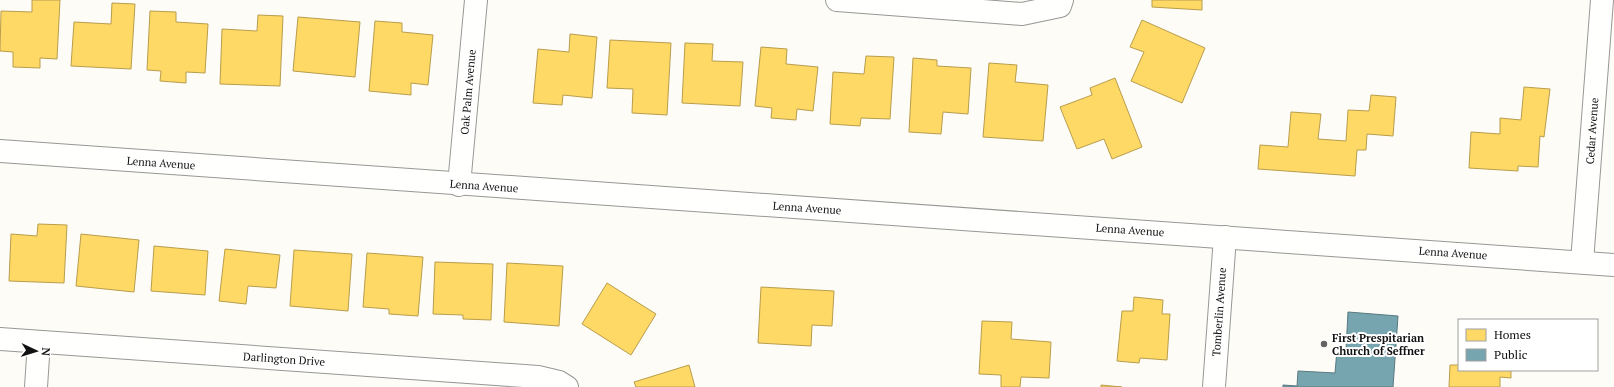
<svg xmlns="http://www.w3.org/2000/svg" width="1614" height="387" viewBox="0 0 1614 387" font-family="'PT Serif',serif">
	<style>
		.homes { fill: #ffd966; stroke: #b89d4c }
		.public { fill: #76a5af; stroke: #587980 }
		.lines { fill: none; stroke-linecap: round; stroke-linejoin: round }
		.minor-casing { stroke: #979795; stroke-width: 24 }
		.minor { stroke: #fffffe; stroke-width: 22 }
		.poi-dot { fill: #646362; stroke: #fff; stroke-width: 1.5 }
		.labels { text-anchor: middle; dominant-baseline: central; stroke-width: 4; stroke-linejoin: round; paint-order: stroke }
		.street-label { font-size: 11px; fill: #111; stroke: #fff }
		.poi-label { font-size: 11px; font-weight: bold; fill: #111; stroke: #fff; text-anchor: start }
	</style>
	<rect width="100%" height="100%" fill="#fdfcf7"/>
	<g class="homes">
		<path d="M 32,0 L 60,0 L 57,59 L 40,58 L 40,68 L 13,67 L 13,52 L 0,51 L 1,11 L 32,12 Z"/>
		<path d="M 1152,0 L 1202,0 L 1202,10 L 1152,7 Z"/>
		<path d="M 112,3 L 135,4 L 131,69 L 71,66 L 74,22 L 111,24 Z"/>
		<path d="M 150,11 L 176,12 L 176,22 L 208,24 L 205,73 L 186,72 L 186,83 L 160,81 L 161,71 L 147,70 Z"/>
		<path d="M 258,15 L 283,16 L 280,86 L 220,84 L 222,29 L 257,31 Z"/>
		<path d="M 298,17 L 360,22 L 355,77 L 293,71 Z"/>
		<path d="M 1142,20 L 1205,48 L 1182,103 L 1131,81 L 1144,52 L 1130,47 Z"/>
		<path d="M 375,21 L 402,23 L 402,32 L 433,35 L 428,85 L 411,83 L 411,95 L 369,91 Z"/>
		<path d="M 570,34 L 597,37 L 592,98 L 563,95 L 562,105 L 533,103 L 538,49 L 569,52 Z"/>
		<path d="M 610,40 L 671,43 L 667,115 L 632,113 L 633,89 L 607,88 Z"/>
		<path d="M 685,43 L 713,44 L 712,61 L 743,62 L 740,106 L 682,103 Z"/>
		<path d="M 761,47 L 787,49 L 786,64 L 818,67 L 813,111 L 797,109 L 796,120 L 771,118 L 772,108 L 755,106 Z"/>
		<path d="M 866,56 L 894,57 L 890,119 L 861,118 L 860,126 L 830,124 L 833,72 L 864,74 Z"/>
		<path d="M 913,58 L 937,60 L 937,66 L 971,68 L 968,114 L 943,112 L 941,134 L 909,132 Z"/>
		<path d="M 989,63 L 1017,65 L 1015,82 L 1048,85 L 1043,141 L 983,137 Z"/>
		<path d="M 1115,78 L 1142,147 L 1112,159 L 1104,139 L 1077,149 L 1060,107 L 1092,95 L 1090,88 Z"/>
		<path d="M 1524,87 L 1550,89 L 1544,137 L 1540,136 L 1538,167 L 1518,166 L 1518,171 L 1469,168 L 1471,132 L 1500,134 L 1500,118 L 1521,120 Z"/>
		<path d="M 1371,95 L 1396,97 L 1393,136 L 1367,134 L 1366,150 L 1357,150 L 1355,176 L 1258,169 L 1260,145 L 1288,147 L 1291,112 L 1321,114 L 1318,139 L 1346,141 L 1348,110 L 1369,111 Z"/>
		<path d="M 38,224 L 67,225 L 64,283 L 9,281 L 11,234 L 37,236 Z"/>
		<path d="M 81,234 L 139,240 L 134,292 L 76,286 Z"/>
		<path d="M 154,246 L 208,251 L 205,295 L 151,291 Z"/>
		<path d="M 225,249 L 280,255 L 276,288 L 248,286 L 246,304 L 219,301 Z"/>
		<path d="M 294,250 L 352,254 L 348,311 L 290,306 Z"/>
		<path d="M 367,253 L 423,257 L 418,316 L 389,314 L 389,309 L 363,307 Z"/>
		<path d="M 435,262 L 493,264 L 491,320 L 463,319 L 463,315 L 433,314 Z"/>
		<path d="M 507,263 L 563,266 L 559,326 L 504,322 Z"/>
		<path d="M 607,283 L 656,314 L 631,355 L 582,324 Z"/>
		<path d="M 761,287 L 834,291 L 832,326 L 812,325 L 811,346 L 758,343 Z"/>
		<path d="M 1134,297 L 1163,300 L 1162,314 L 1170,314 L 1167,360 L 1140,358 L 1139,363 L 1117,361 L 1122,311 L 1133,311 Z"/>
		<path d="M 982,321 L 1012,322 L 1011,339 L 1051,342 L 1049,378 L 1021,377 L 1020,387 L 1001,387 L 1001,375 L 979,374 Z"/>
		<path d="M 689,365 L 695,387 L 636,387 L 634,382 Z"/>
		<path d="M 1450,365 L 1459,365 L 1459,370 L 1511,370 L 1511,378 L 1500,377 L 1500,387 L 1449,387 Z"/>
		<path d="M 1101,385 L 1122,387 L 1101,387 Z"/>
	</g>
	<path class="public" d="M 1348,312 L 1398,316 L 1393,387 L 1283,387 L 1283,385 L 1297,386 L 1298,371 L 1335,373 L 1337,350 L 1346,350 Z"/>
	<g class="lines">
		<defs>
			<g id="minor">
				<path d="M 837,0 L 1022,14 L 1060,6 L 1062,0"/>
				<path d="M 0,151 L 1614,265"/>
				<path d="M 459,185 L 476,0"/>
				<path d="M 1582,262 L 1602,0"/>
				<path d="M 0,339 L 538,377 L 559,382 L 567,387"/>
				<path d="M 36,387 L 39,342"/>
				<path d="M 1214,387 L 1225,237"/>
			</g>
		</defs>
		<use href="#minor" class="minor-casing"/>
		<use href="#minor" class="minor"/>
	</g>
	<circle class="poi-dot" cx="1324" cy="344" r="4"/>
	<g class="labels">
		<g class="street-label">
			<text transform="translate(468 92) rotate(-85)">Oak Palm Avenue</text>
			<text transform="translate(1592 131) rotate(-86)">Cedar Avenue</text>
			<text transform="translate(161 163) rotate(4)">Lenna Avenue</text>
			<text transform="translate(484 186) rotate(4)">Lenna Avenue</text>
			<text transform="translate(807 208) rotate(4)">Lenna Avenue</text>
			<text transform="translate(1130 230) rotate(4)">Lenna Avenue</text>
			<text transform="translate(1453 253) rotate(4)">Lenna Avenue</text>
			<text transform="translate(1219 312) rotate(-86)">Tomberlin Avenue</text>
			<text transform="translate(284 359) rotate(4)">Darlington Drive</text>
		</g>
		<g class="poi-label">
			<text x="1332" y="338">First Prespitarian<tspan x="1332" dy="13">Church of Seffner</tspan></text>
		</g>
	</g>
	<rect x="1458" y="319" width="140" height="52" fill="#ffffff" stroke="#a0a0a0"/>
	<rect x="1466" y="329" width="20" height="12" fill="#ffd966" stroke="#a0a0a0"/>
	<text x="1494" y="339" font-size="12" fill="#111111">Homes</text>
	<rect x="1466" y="349" width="20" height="12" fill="#76a5af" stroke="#a0a0a0"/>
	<text x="1494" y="359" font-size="12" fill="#111111">Public</text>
	<g transform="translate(36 351) rotate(94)" stroke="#ffffff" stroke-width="3" paint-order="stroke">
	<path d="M0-3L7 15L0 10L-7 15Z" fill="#111111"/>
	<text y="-6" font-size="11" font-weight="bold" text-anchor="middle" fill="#111111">N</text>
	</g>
</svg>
